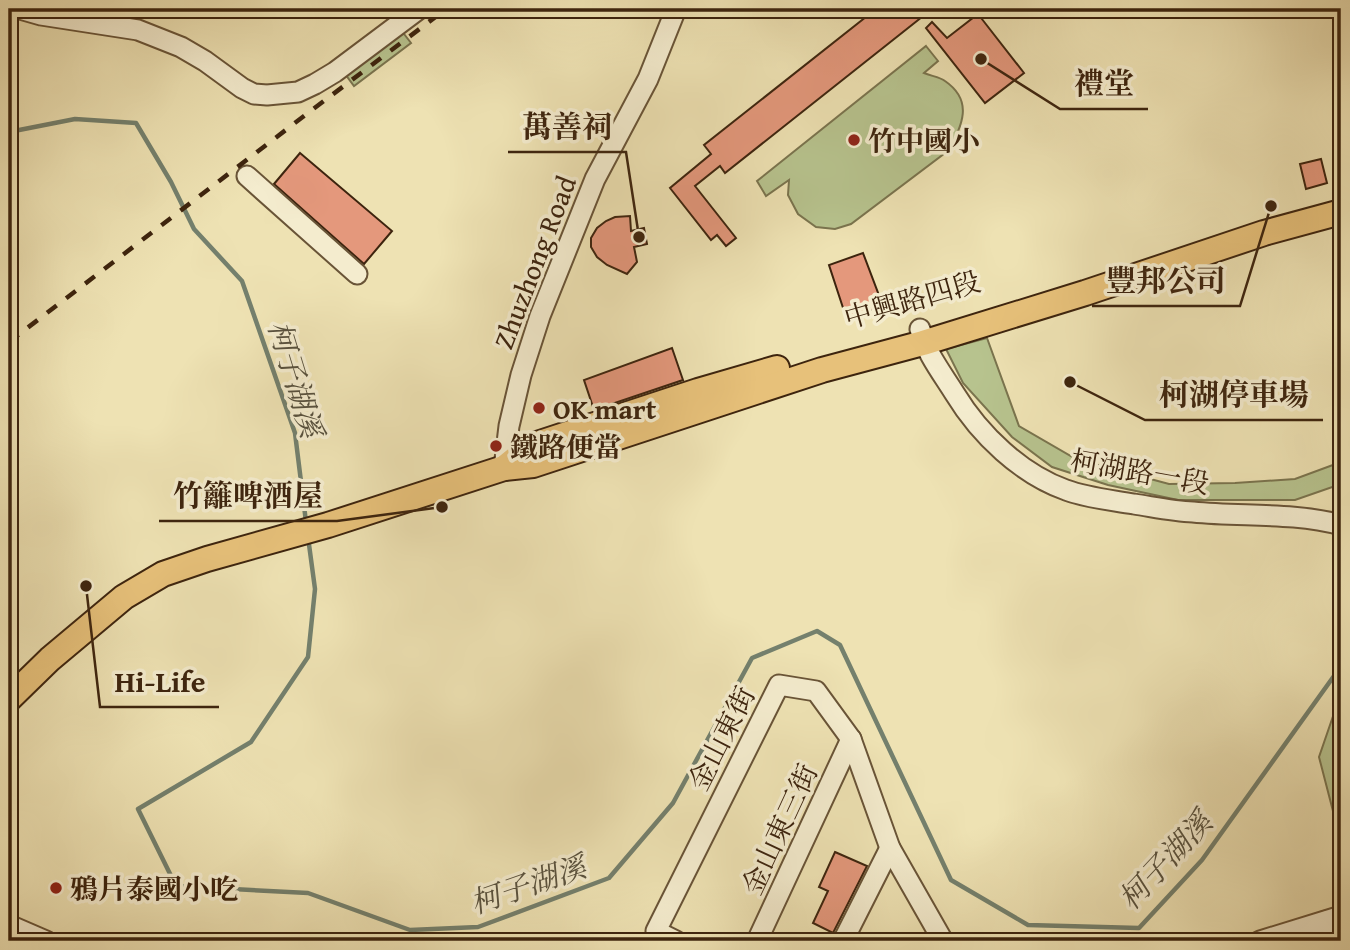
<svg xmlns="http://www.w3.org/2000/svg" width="1350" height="950" viewBox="0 0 1350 950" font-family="'Gentium Book Plus','Noto Serif TC',serif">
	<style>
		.green { fill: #b7c38e; stroke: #7a744e; stroke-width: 2 }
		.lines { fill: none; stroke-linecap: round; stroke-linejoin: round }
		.stream { stroke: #74806d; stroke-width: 4.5 }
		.building { fill: #e4987c; stroke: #3d240e; stroke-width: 2 }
		.minor-casing { stroke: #695437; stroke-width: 23 }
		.major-casing { stroke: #3d240e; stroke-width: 28 }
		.minor { stroke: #f4ecce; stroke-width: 19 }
		.major { stroke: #e7c17a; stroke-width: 24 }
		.rail { stroke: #3d240e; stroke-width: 4.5; stroke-dasharray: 12 12; stroke-linecap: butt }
		.poi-dot { fill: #8f2418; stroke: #f4ecce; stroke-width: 2.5 }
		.labels { text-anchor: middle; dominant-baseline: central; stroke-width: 7; stroke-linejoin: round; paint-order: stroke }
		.poi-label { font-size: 28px; font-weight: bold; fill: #3d240e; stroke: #f4ecce; text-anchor: start }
		.street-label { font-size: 28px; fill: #3d240e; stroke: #f4ecce }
		.water-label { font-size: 30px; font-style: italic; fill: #59523e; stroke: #f4ecce }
		.leader { fill: none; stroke: #3d240e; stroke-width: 2.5 }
		.callout-dot { fill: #3d240e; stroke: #f4ecce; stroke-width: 2.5 }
		.callout-label { font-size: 30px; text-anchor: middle; font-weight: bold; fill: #3d240e; stroke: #f4ecce; stroke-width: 7; stroke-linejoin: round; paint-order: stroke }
	</style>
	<rect width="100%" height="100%" fill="#eee2b3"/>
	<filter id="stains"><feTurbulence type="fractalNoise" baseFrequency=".00286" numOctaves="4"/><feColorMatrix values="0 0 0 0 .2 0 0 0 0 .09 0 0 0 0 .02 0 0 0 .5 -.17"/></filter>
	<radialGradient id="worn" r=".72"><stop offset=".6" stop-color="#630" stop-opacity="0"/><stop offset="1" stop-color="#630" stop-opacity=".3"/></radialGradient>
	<g class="green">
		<path d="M 394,21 L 411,43 L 354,86 L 337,63 Z"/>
		<path d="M 926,46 L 938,61 L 924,73 C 931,76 940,77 945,81 C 974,101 962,125 949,150 L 851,224 L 835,229 L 816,227 L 798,214 L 788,195 L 789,180 L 766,196 L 757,181 Z"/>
		<path d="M 987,338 L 1019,426 L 1076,459 L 1169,484 L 1235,483 L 1295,479 L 1341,462 L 1341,484 L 1295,500 L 1178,500 L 1108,485 L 1052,467 L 1012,437 L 963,383 L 946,349 Z"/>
		<path d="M 1341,693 L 1341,842 L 1319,757 Z"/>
	</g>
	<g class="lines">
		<g class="stream">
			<path d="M 9,132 L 75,119 L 136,123 L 171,182 L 194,229 L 242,281 L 295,433 L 306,522"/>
			<path d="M 308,537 L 315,589 L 308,657 L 251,742 L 138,809 L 176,886 L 308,893 L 410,930 L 478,927 L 609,878 L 673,803 L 752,658 L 817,631 L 840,645 L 951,880 L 1028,925 L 1139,928 L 1202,860 L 1339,669 L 1341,669"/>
		</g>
	</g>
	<g class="building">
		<path d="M 876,9 L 932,9 L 725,173 L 720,166 L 695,186 L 736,238 L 726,246 L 717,235 L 711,240 L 670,188 L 711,154 L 704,145 Z"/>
		<path d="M 978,14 L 1024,73 L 985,103 L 926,28 L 932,22 L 947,38 Z"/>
		<path d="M 300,153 L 392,231 L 364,264 L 274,184 Z"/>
		<path d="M 1321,159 L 1327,183 L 1306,189 L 1300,164 Z"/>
		<path d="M 630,216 L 631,231 L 644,228 L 647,244 L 634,247 L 637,262 L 627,274 L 607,265 L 597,257 L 591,247 L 591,238 L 597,228 L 606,221 L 615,217 Z"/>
		<path d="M 863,253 L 883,306 L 847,320 L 829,265 Z"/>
		<path d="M 672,348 L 683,380 L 594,410 L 584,380 Z"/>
		<path d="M 835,852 L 867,866 L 833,933 L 813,923 L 828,891 L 819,887 Z"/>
	</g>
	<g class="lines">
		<defs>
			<g id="minor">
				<path d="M 20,9 L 41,15 L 138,30 L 181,47 L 205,61 L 242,88 L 254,94 L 267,95 L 298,92 L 315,84 L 335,72 L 419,9"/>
				<path d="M 247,176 L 357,274"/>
				<path d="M 920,329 C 926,353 942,373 955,394 C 980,435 1021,474 1066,490 C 1087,498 1112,500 1134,504 C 1154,507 1173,511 1193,512 C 1242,517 1293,512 1341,525"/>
				<path d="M 504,468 L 509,426 L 521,375 L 540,316 L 595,179 L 648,79 L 676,9"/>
				<path d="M 1326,921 L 1332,941"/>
				<path d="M 9,925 L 46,941"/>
				<path d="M 676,941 L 656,931 L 779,685 L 816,691 L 851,739 L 890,848 L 943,941"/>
				<path d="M 757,941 L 851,739"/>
				<path d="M 843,941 L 890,848"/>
				<path d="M 1260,941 L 1341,916"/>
			</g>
			<g id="major">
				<path d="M 504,468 L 531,446 L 698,391 L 777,368"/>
				<path d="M 9,699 L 50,659 L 124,597 L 163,574 L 207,559 L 328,525 L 504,468 L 533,465 L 822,370 L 923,343 L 1085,293 L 1264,233 L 1341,212"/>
			</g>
		</defs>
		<use href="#minor" class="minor-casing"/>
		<use href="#major" class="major-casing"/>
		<use href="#minor" class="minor"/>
		<use href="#major" class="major"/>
		<path class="rail" d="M 9,342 L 304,116 L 446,9"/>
	</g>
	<g class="poi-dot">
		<circle cx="854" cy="140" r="7"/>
		<circle cx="539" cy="408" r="7"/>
		<circle cx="496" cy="446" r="7"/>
		<circle cx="56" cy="888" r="7"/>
	</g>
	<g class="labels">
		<g class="poi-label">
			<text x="868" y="140">竹中國小</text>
			<text x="553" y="408">OK mart</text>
			<text x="510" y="446">鐵路便當</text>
			<text x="70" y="888">鴉片泰國小吃</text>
		</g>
		<g class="street-label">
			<text transform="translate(534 262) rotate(-69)">Zhuzhong Road</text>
			<text transform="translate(912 299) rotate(-16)">中興路四段</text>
			<text transform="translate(1140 471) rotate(10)">柯湖路一段</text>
			<text transform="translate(721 738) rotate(-63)">金山東街</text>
			<text transform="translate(779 829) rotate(-65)">金山東三街</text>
		</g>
		<g class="water-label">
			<text transform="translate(296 379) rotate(73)">柯子湖溪</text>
			<text transform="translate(1165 860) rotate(-47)">柯子湖溪</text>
			<text transform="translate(528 884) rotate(-19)">柯子湖溪</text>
		</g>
	</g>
	<path class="leader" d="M981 59L1060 109H1148M639 237L626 152H508M1271 206L1240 306H1092M1070 382L1145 420H1323M442 507L337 521H159M86 586L100 707H219"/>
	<g class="callout-dot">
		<circle cx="981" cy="59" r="7"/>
		<circle cx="639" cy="237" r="7"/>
		<circle cx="1271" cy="206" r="7"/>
		<circle cx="1070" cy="382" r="7"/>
		<circle cx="442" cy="507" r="7"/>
		<circle cx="86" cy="586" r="7"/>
	</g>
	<g class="callout-label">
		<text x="1104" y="94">禮堂</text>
		<text x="567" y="137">萬善祠</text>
		<text x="1166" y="291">豐邦公司</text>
		<text x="1234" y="405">柯湖停車場</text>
		<text x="248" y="506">竹籬啤酒屋</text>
		<text x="160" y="692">Hi-Life</text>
	</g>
	<rect width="1350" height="950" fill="none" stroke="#eee2b3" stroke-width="35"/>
	<rect x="10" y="10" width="1329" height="929" fill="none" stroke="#3d240e" stroke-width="3.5"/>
	<rect x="18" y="18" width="1315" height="915" fill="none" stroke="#3d240e" stroke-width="2"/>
	<rect width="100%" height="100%" filter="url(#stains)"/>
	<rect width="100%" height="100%" fill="url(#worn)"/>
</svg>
